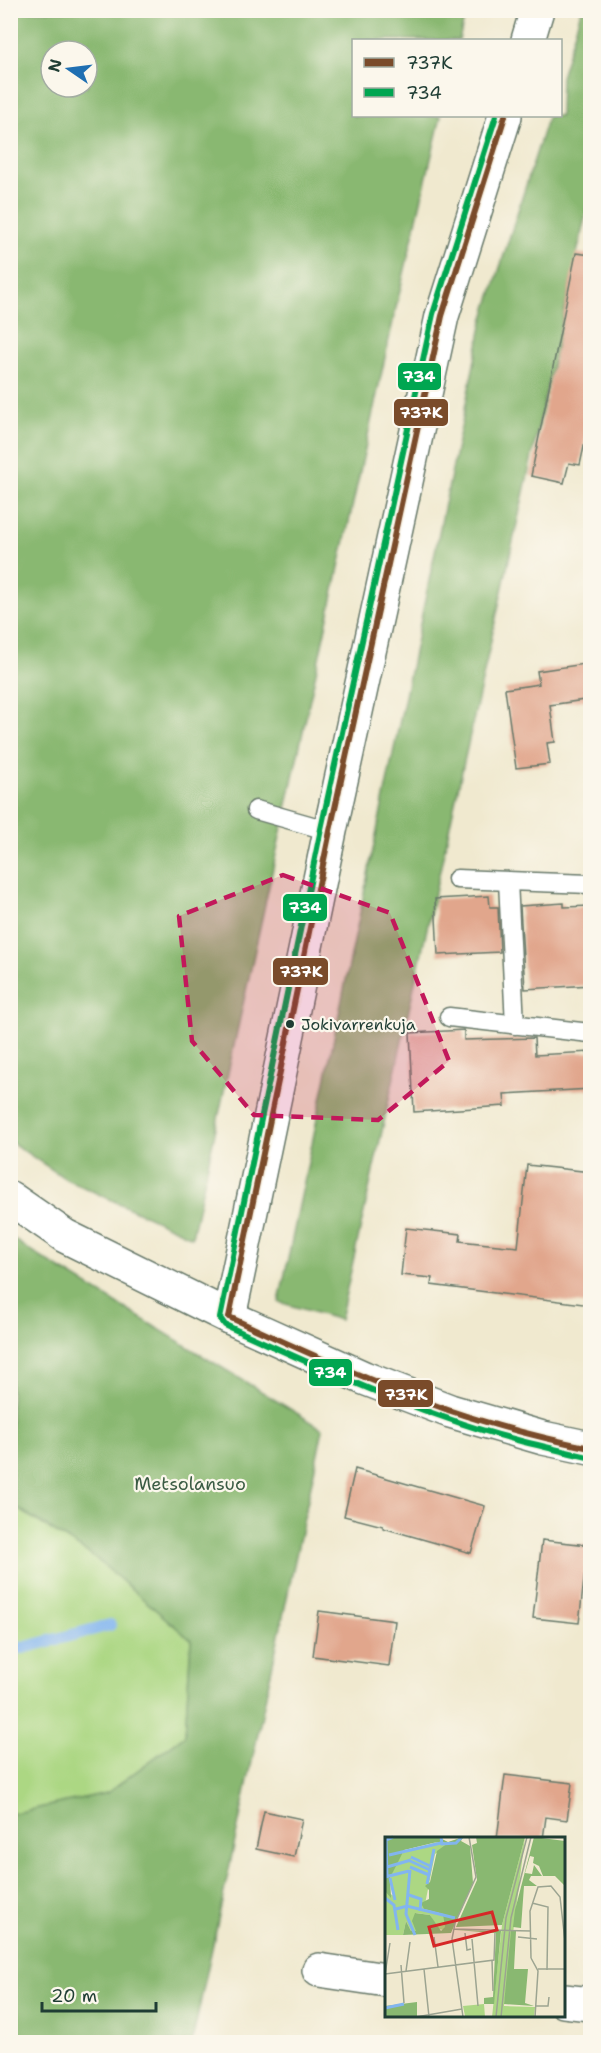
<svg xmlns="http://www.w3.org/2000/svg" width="601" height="2053" viewBox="0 0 601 2053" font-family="'Shantell Sans',sans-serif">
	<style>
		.green { fill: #acd783; stroke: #668a5c; stroke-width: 1.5 }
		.forest { fill: #89b871; stroke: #547a52; stroke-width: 1.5; fill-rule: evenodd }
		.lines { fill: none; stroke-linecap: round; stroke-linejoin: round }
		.stream { stroke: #82b5ef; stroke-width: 12 }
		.building { fill: #e1a68c }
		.lane-casing { stroke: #68796a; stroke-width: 21 }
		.street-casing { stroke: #68796a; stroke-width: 36 }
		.secondary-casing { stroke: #68796a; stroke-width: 36 }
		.lane { stroke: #fff; stroke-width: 18 }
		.street { stroke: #fff; stroke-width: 33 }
		.secondary { stroke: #fff; stroke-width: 33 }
		.bus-1-casing { stroke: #fbf7ec; stroke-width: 10 }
		.bus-2-casing { stroke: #fbf7ec; stroke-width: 10 }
		.bus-1 { stroke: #7a4b2a; stroke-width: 6 }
		.bus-2 { stroke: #00a651; stroke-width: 6 }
		.marked { fill: #c2185b; fill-opacity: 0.2; stroke: #c2185b; stroke-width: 4.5; stroke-dasharray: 12 8; stroke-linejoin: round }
		.bus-dot { fill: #1f3d34; stroke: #fbf7ec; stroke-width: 2 }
		.labels { text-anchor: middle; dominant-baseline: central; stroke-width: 4.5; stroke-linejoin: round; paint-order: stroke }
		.bus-label { font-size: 16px; fill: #1f3d34; stroke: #fbf7ec; text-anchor: start }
		.park-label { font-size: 18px; fill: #3b5c44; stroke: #fbf7ec }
		.inset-river { fill: none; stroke: #82b5ef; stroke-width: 3 }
		.inset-road { fill: none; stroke: #9ca491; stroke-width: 1.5 }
		.view { fill: #d62828; fill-opacity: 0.15; stroke: #d62828; stroke-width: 3 }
		.inset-edge { fill: none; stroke: #1f3d34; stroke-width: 3 }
		.line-badge { stroke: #fbf7ec; stroke-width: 2 }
		.badge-label { font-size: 16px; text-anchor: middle; font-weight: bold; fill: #fff }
	</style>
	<rect width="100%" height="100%" fill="#fbf7ec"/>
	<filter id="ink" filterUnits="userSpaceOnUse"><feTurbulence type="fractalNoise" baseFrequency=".0167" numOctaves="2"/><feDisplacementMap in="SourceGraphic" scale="12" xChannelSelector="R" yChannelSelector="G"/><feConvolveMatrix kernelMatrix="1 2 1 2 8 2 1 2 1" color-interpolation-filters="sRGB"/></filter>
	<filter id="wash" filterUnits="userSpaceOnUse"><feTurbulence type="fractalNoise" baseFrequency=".008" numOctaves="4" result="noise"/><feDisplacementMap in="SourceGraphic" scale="24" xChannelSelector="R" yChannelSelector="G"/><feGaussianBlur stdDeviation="1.35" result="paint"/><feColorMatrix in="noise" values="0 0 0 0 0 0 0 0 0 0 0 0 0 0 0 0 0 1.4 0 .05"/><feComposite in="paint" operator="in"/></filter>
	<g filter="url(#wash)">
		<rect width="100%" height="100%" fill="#f0e9cf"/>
		<path class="green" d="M 10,1504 L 93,1556 L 191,1640 L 185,1735 L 107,1793 L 11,1814 Z"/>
		<g class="forest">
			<path d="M 10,11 L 466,11 L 459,40 L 354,40 L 354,116 L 441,116 L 395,312 L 192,1237 L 66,1179 L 11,1142 ZM 51,51 L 87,51 L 87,87 L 51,87 Z"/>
			<path d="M 581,11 L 590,11 L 590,195 L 340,1320 L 279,1302 L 483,321 L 548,116 L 560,116 L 561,77 Z"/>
			<path d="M 11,1237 L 29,1250 L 323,1429 L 192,2042 L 11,2042 L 11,1814 L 107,1793 L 185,1735 L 191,1640 L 93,1556 L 11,1504 Z"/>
		</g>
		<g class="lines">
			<path class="stream" d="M 10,1647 L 23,1648 L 110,1625"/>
		</g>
		<g id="blocks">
			<g class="building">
				<path d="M 576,253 L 591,255 L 591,414 L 580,465 L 569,463 L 564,483 L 531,476 Z"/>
				<path d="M 591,663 L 591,699 L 550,705 L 555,742 L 547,743 L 550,764 L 516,768 L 505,689 L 539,684 L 537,671 Z"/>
				<path d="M 489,896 L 490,907 L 498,907 L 500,952 L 438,955 L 435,899 Z"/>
				<path d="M 564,903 L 564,907 L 591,906 L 591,985 L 525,989 L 520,906 Z"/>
				<path d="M 464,1030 L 464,1040 L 534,1038 L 535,1055 L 591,1052 L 591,1089 L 504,1094 L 505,1106 L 414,1112 L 410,1033 Z"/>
				<path d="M 527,1165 L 591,1172 L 591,1305 L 431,1285 L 432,1278 L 401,1275 L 406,1228 L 461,1234 L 460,1241 L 518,1247 Z"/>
				<path d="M 355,1469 L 485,1506 L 471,1553 L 383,1528 L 383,1526 L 344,1516 Z"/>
				<path d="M 542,1540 L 588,1545 L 579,1623 L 533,1618 Z"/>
				<path d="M 319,1611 L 395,1621 L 389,1666 L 313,1656 Z"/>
				<path d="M 505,1775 L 572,1783 L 567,1820 L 546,1817 L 543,1839 L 497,1839 Z"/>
				<path d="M 264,1811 L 302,1819 L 294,1857 L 256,1849 Z"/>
			</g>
		</g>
	</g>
	<g filter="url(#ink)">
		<use href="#blocks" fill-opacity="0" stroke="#68796a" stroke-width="1.5"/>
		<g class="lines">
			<defs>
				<g id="lane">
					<path d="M 256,810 L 330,831"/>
					<path d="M 457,879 L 590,884"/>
					<path d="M 508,881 L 515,1025"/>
					<path d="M 449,1017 L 590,1033"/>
				</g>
				<g id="street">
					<path d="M 319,1970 L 386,1980"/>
					<path d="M 564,2001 L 590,2004"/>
				</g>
				<g id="secondary">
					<path d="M 528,40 L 537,10"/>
					<path d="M 10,1198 L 65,1236 L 229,1317 L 364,1378 L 450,1411 L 543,1438 L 590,1448"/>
					<path d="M 229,1317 L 330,831 L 442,316 L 505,116"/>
				</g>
			</defs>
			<use href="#lane" class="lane-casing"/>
			<use href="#street" class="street-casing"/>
			<use href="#secondary" class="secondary-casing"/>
			<use href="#lane" class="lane"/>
			<use href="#street" class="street"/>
			<use href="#secondary" class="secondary"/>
			<defs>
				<g id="bus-1">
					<path d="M 229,1317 L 330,831 L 442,316 L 505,116"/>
					<path d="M 229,1317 C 301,1350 374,1383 448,1410 C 495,1426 542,1438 590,1448"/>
				</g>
				<path id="bus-2" d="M 496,116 L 433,314 L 321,829 L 220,1318 L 225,1325 C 298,1358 371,1392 446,1418 C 492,1435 540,1446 588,1457"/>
			</defs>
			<use href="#bus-1" class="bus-1-casing"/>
			<use href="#bus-2" class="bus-2-casing"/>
			<use href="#bus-1" class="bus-1"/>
			<use href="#bus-2" class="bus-2"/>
		</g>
	</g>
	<path class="marked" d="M 283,875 L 390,913 L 449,1061 L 378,1120 L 254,1115 L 192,1041 L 179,916 Z"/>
	<circle class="bus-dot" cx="290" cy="1024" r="5"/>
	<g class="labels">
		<g class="bus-label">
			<text x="301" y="1024">Jokivarrenkuja</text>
		</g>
		<g class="park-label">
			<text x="190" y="1484">Metsolansuo</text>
		</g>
	</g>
	<g transform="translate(385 1837)">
		<rect width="180" height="180" fill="#f0e9cf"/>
		<path d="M 140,0 L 119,169 L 150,170 L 149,180 L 107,180 L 117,88 ZM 52,5 L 63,9 L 50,17 L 39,72 L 58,77 L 62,85 L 59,93 L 53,92 L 45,78 L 31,76 L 31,94 L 26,94 L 21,84 L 18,98 L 0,98 L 0,54 L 9,59 L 5,41 L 15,17 ZM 99,167 L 100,180 L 80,179 L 78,169 Z" fill="#acd783"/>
		<path d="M 0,0 L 53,0 L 63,5 L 78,0 L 76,4 L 85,9 L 88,46 L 66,96 L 18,98 L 21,84 L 26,94 L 31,94 L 27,84 L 30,76 L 45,78 L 56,94 L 60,90 L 58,77 L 39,72 L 36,66 L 44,62 L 44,53 L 40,49 L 45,45 L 52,14 L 63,6 L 52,5 L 19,13 L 5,41 L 6,61 L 0,54 ZM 91,0 L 140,0 L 117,88 L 71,90 L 92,43 L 87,8 L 92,6 ZM 149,0 L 180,4 L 180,49 L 170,39 L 158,39 L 154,29 L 148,26 L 149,20 L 145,19 L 140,36 L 147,37 L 149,28 L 157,39 L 146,39 L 144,43 L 152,49 L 139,49 L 136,91 L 128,90 L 130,73 ZM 70,93 L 116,94 L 109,167 L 99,167 L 99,161 L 108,160 L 111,96 ZM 126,94 L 131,94 L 129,132 L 143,132 L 140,166 L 149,169 L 119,167 ZM 32,165 L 32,180 L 0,180 L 0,169 Z" fill="#89b871"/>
		<path class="inset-river" d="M 56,0 L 57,7 L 71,6 L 77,0M 4,18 L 56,6M 26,20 L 45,29M 25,24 L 45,33M 2,30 L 26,23M 25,30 L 44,38M 25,33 L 21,77 L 30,98M 0,40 L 24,34M 2,40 L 1,3 L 8,0M 5,41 L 10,63M 42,47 L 49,12M 24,58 L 36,62 L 35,74M 0,61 L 9,68 L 13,93M 11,72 L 22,69 L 70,81M 0,171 L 19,167"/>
		<path class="inset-road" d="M 147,66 L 163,70 L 162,133M 69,92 L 146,94M 80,96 L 82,113 L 86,112M 49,100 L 53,130M 133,100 L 152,102M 87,102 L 93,169M 146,121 L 145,74 L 153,50 L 166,49 L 175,60 L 180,104M 146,121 L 153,134 L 150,180M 107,123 L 108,154M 16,128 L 19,166M 39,132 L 44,180M 153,132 L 180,132M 21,134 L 25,105M 0,137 L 109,123 L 110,96M 0,137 L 5,106M 151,169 L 163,169 L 164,160M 31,180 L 77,172M 78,180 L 67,102 L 70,86 L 91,40 L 84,0M 111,180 L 121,81 L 142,0M 116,180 L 126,81 L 146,0"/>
		<path class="view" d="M 107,75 L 112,93 L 49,109 L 44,90 Z"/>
		<rect width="180" height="180" class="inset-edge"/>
	</g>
	<g class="line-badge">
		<rect x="397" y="362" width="45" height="29" rx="6" fill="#00a651"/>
		<rect x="393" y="398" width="56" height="29" rx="6" fill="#7a4b2a"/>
		<rect x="282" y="893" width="46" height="29" rx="6" fill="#00a651"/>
		<rect x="272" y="957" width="57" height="29" rx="6" fill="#7a4b2a"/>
		<rect x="308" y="1358" width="45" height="29" rx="6" fill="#00a651"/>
		<rect x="377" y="1379" width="57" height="29" rx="6" fill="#7a4b2a"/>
	</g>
	<g class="badge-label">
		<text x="419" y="382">734</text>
		<text x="421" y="418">737K</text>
		<text x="305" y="913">734</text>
		<text x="301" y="977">737K</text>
		<text x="330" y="1378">734</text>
		<text x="406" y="1400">737K</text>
	</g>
	<rect width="601" height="2053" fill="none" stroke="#fbf7ec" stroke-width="36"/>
	<rect x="352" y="39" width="210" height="78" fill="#fbf7ec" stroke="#a3ada2" stroke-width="1.5"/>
	<rect x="364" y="58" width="30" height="9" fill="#7a4b2a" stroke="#a3ada2" stroke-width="1.5"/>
	<text x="406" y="69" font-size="18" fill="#1f3d34">737K</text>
	<rect x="364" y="88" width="30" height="9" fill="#00a651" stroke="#a3ada2" stroke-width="1.5"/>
	<text x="406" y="99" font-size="18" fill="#1f3d34">734</text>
	<g transform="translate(69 69) rotate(284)"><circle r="28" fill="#fbf7ec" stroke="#a3ada2" stroke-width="1.5"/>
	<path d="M0-4.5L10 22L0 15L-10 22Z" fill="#1f6fb2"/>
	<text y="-9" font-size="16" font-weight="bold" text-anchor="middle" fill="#1f3d34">N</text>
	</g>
	<path d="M42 2002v9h114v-9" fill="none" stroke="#1f3d34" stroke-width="3"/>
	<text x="51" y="2002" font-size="18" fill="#1f3d34" stroke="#fbf7ec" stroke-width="4.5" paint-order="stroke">20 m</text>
</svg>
